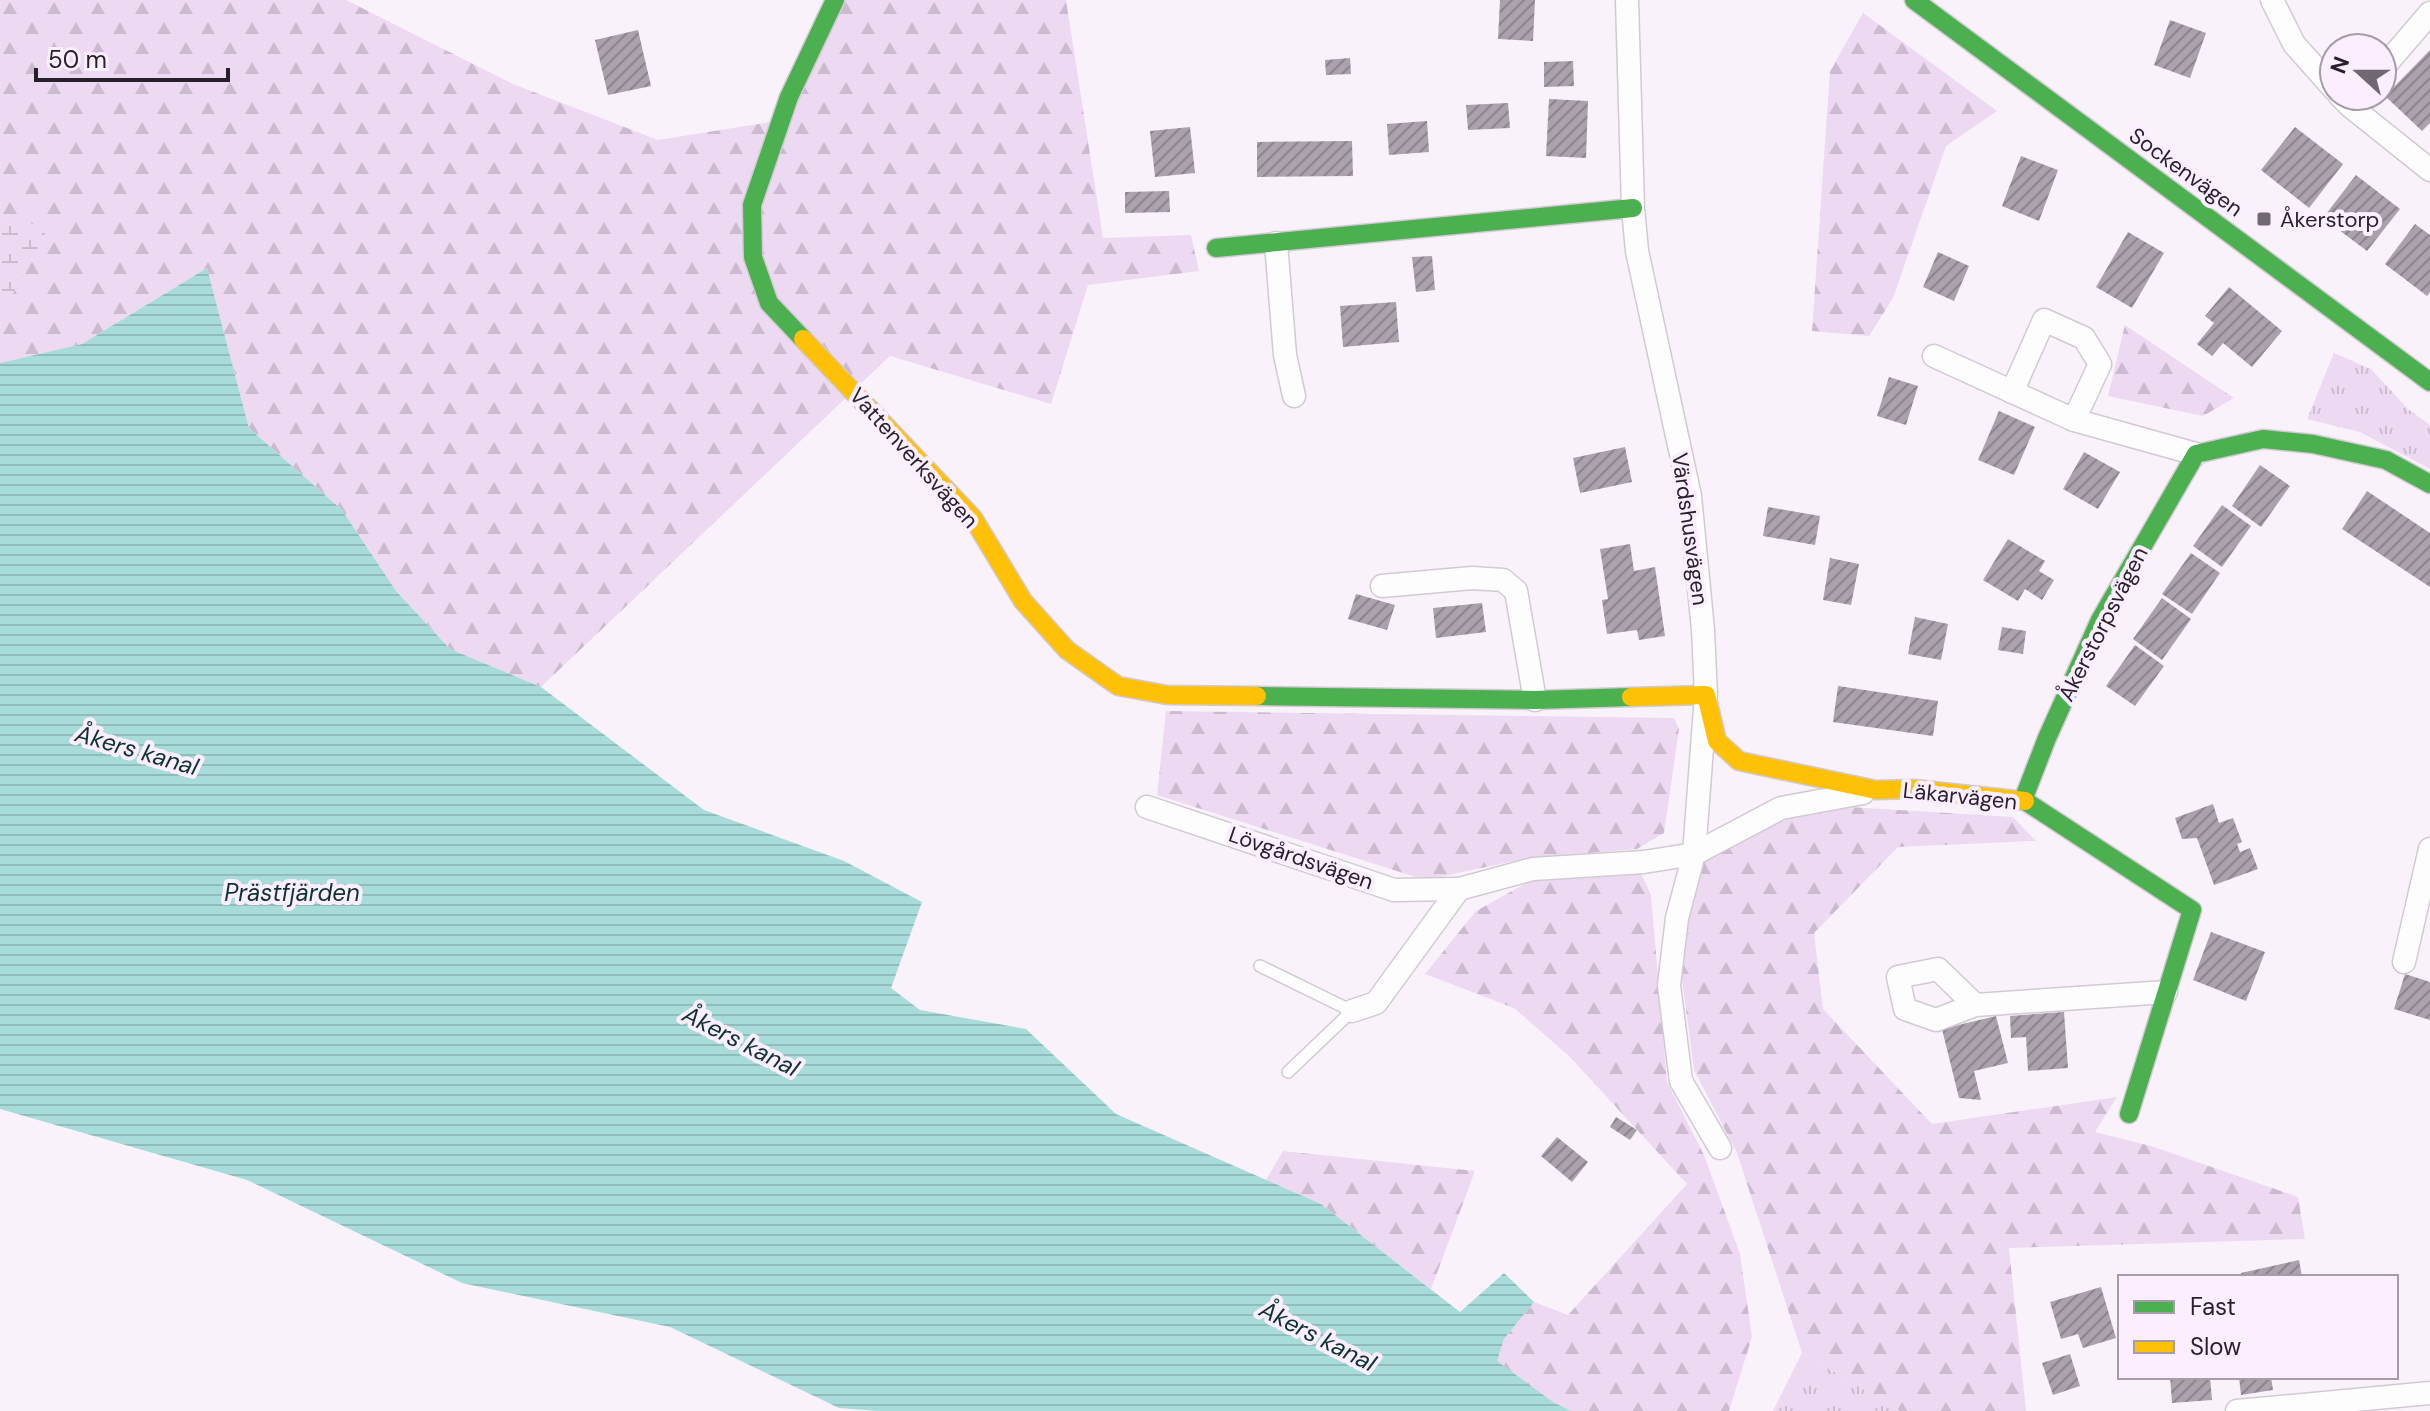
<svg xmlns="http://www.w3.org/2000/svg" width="2430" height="1411" viewBox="0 0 2430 1411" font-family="'DM Sans',sans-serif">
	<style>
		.grass { fill: url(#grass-tufts) }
		.forest { fill: url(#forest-firs) }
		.wetland { fill: url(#wetland-marsh) }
		.water { fill: url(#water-rules) }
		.building { fill: url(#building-hatch) }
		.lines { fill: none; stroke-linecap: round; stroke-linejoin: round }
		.lane-casing { stroke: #d1cad3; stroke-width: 14 }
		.street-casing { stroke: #d1cad3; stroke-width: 25 }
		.fast-casing { stroke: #d1cad3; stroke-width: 21 }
		.slow-casing { stroke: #d1cad3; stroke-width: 21 }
		.lane { stroke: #fefdfe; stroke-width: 11 }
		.street { stroke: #fefdfe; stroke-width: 22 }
		.fast { stroke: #4caf50; stroke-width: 18 }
		.slow { stroke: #ffc107; stroke-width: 18 }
		.poi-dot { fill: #706972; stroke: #fbeeff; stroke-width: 3 }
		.labels { text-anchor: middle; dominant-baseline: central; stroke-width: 8; stroke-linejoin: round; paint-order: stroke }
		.street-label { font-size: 22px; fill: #271f29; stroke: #fbeeff }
		.poi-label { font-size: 22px; fill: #271f29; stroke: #fbeeff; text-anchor: start }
		.water-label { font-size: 24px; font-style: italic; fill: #0c3331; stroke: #fbeeff }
	</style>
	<defs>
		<pattern id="grass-tufts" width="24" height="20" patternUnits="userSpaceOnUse" patternTransform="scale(2)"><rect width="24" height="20" fill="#eed9f3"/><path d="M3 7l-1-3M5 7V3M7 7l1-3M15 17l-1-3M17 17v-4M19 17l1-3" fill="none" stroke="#ccbad0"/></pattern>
		<pattern id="forest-firs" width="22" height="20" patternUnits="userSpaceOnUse" patternTransform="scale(2)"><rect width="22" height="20" fill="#eed9f3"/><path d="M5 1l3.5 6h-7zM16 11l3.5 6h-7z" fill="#ccbad0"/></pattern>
		<pattern id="wetland-marsh" width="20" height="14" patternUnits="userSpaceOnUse" patternTransform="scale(2)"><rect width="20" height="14" fill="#eed9f3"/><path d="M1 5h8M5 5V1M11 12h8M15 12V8" fill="none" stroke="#ccbad0"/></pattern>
		<pattern id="water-rules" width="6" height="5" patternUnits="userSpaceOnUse" patternTransform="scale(2)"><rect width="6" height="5" fill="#a8dcda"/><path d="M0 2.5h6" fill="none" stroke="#91bcbb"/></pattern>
		<pattern id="building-hatch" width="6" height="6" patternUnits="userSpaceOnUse" patternTransform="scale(2)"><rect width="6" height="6" fill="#aba1ad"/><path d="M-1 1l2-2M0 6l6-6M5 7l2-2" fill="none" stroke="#8b838d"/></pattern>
	</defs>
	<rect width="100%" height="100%" fill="#f9f2fb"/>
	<g class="grass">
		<path d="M 2334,353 L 2371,369 L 2408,409 L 2430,425 L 2430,469 L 2360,432 L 2307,419 Z"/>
		<path d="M 1802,1353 L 1900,1411 L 1773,1411 Z"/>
	</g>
	<g class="forest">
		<path d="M 0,0 L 346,0 L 513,84 L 658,140 L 782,120 L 845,0 L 1066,0 L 1103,238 L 1191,235 L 1199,271 L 1088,285 L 1051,404 L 890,356 L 541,687 L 450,649 L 396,591 L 342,510 L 249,428 L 207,268 L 82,344 L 0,363 L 0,318 L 47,228 L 0,217 Z"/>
		<path d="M 1863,13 L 1997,111 L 1946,146 L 1893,298 L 1869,336 L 1812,331 L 1830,71 Z"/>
		<path d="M 2125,325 L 2234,398 L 2203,416 L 2108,396 Z"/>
		<path d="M 1166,711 L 1674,718 L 1679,729 L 1664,833 L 1637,849 L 1528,858 L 1425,880 L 1157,795 Z"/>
		<path d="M 1784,803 L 2013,817 L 2036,841 L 1898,847 L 1814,933 L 1823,1009 L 1932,1124 L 2117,1097 L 2095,1132 L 2151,1146 L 2298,1197 L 2305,1239 L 2009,1248 L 2026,1411 L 1900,1411 L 1802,1353 L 1737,1153 L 1694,1070 L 1681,972 L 1680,878 Z"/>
		<path d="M 1641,873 L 1651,895 L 1667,1082 L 1704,1155 L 1740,1254 L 1752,1337 L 1729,1411 L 1571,1411 L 1553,1402 L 1496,1361 L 1504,1339 L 1534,1302 L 1568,1315 L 1687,1184 L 1570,1057 L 1514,1008 L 1425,974 L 1476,911 L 1532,880 Z"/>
		<path d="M 1283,1151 L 1475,1171 L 1431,1289 L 1321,1204 L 1266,1180 Z"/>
	</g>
	<path class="wetland" d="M 0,217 L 48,228 L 0,318 Z"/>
	<path class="water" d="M 207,268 L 249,428 L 342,510 L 396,591 L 450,649 L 541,687 L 704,810 L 844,861 L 922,902 L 891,988 L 920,1010 L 1026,1029 L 1116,1114 L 1321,1204 L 1460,1312 L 1504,1273 L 1534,1302 L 1504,1339 L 1497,1361 L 1553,1402 L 1571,1411 L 877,1411 L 839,1408 L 670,1327 L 462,1283 L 247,1180 L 0,1109 L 0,363 L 82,344 Z"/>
	<g class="building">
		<path d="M 1500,0 L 1535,0 L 1533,41 L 1498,39 Z"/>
		<path d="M 2170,20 L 2206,33 L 2190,78 L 2154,65 Z"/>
		<path d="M 638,30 L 651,86 L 608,95 L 595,40 Z"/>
		<path d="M 2430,50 L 2430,123 L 2422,131 L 2385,96 Z"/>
		<path d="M 1350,58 L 1351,74 L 1326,75 L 1325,60 Z"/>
		<path d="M 1573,61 L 1574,86 L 1544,87 L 1544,62 Z"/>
		<path d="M 1549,99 L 1588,101 L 1586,158 L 1546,156 Z"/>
		<path d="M 1508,103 L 1510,128 L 1468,130 L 1466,105 Z"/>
		<path d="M 1427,121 L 1429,152 L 1389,155 L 1387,124 Z"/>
		<path d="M 1190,127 L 1195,173 L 1155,177 L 1150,131 Z"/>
		<path d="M 2295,127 L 2343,164 L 2309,208 L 2261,170 Z"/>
		<path d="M 1352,141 L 1353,176 L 1257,177 L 1257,142 Z"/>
		<path d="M 2021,156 L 2058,170 L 2039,221 L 2002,206 Z"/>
		<path d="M 2356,175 L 2400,209 L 2367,251 L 2323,218 Z"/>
		<path d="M 1169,191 L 1170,212 L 1125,213 L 1125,192 Z"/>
		<path d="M 2415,224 L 2430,235 L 2430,292 L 2427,296 L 2385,264 Z"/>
		<path d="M 2128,232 L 2164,253 L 2132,308 L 2096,287 Z"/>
		<path d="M 1938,252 L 1969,266 L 1954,301 L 1923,287 Z"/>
		<path d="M 1432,256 L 1435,290 L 1416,292 L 1412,257 Z"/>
		<path d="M 2229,287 L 2282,331 L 2252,367 L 2223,343 L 2212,356 L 2197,344 L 2214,323 L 2205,316 Z"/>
		<path d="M 1396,302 L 1399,342 L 1343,347 L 1340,306 Z"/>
		<path d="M 1889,377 L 1918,386 L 1906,425 L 1877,416 Z"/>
		<path d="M 1999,411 L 2035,427 L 2014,475 L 1978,460 Z"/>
		<path d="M 1625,447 L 1632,482 L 1580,493 L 1573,458 Z"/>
		<path d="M 2084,452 L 2120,472 L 2098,509 L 2063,489 Z"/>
		<path d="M 2260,465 L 2290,486 L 2261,527 L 2232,506 Z"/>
		<path d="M 2367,491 L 2430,533 L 2430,587 L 2342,529 Z"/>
		<path d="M 2222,505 L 2251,526 L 2222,567 L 2193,546 Z"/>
		<path d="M 1768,507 L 1820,516 L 1815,545 L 1763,536 Z"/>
		<path d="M 2008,539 L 2045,561 L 2039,571 L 2054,580 L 2042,600 L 2025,589 L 2018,601 L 1983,580 Z"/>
		<path d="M 1630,544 L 1634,571 L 1655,567 L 1665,636 L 1639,640 L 1637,630 L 1607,634 L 1602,600 L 1608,599 L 1600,549 Z"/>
		<path d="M 2191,553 L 2220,573 L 2192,614 L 2162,594 Z"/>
		<path d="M 1830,558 L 1859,564 L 1851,605 L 1823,600 Z"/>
		<path d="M 1356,594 L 1395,605 L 1387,630 L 1348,619 Z"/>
		<path d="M 2162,598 L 2191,619 L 2162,660 L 2133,639 Z"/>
		<path d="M 1482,603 L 1486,632 L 1436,638 L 1433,608 Z"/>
		<path d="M 1915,617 L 1948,624 L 1941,660 L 1908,654 Z"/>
		<path d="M 2002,627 L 2026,631 L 2023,654 L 1998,650 Z"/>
		<path d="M 2135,645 L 2164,666 L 2135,706 L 2106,686 Z"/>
		<path d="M 1838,686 L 1938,701 L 1933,736 L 1833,722 Z"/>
		<path d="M 2213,804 L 2219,823 L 2233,818 L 2242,842 L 2237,844 L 2240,852 L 2250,848 L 2258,869 L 2214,885 L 2197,838 L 2182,839 L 2175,818 Z"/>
		<path d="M 2211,932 L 2265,952 L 2246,1001 L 2193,980 Z"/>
		<path d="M 2405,974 L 2430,982 L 2430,1020 L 2394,1009 Z"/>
		<path d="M 2064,1012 L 2068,1068 L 2028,1071 L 2026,1037 L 2011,1038 L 2010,1016 Z"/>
		<path d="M 1996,1016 L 2008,1063 L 1974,1071 L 1981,1100 L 1959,1098 L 1942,1029 Z"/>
		<path d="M 1616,1117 L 1637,1130 L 1630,1140 L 1610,1127 Z"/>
		<path d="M 1557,1137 L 1588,1162 L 1572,1182 L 1541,1156 Z"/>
		<path d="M 2299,1260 L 2302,1277 L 2242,1277 L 2241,1273 Z"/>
		<path d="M 2101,1287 L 2116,1338 L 2083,1348 L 2078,1334 L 2061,1339 L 2050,1302 Z"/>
		<path d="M 2070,1354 L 2080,1386 L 2053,1395 L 2042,1363 Z"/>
		<path d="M 2170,1377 L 2210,1377 L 2212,1400 L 2172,1403 Z"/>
		<path d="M 2239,1377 L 2271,1377 L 2273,1390 L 2241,1395 Z"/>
	</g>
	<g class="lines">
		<defs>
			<path id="lane" d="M 1260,966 L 1352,1011 L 1288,1072"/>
			<g id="street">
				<path d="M 2272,0 L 2294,44 L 2334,89"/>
				<path d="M 2382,69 L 2430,13"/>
				<path d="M 2340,96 L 2350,106 L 2430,170"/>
				<path d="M 1276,243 L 1285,355 L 1294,396"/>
				<path d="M 1934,356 L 2074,420 L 2196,454"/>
				<path d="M 2012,392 L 2044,320 L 2084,338 L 2100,364 L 2074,420"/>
				<path d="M 1382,586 L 1472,578 L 1503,580 L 1516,591 L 1535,700"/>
				<path d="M 1147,807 L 1394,890 L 1459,889"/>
				<path d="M 2404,962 L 2430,849"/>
				<path d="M 1975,1005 L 1936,1020 L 1905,1009 L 1898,977 L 1938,969 L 1975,1005 L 2166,992"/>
				<path d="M 1352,1011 L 1376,1003 L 1459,889 L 1533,869 L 1644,862 L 1694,854 L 1706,695 L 1703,630 L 1690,496 L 1637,251 L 1633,208 L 1627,0"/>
				<path d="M 1720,1148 L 1681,1081 L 1669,985 L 1677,918 L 1694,854 L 1781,808 L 1863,793"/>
				<path d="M 2237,1411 L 2430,1393"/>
			</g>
			<g id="fast">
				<path d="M 1914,0 L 2430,382"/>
				<path d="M 1216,248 L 1633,208"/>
				<path d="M 803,339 L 769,303 L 753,257 L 752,205 L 789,97 L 835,0"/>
				<path d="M 1257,696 L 1535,700 L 1631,697"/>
				<path d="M 2023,800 L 2047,738 L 2100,620 L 2196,454 L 2263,439 L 2313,444 L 2386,460 L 2430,484"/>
				<path d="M 2025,801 L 2192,910 L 2129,1114"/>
			</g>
			<g id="slow">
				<path d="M 803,339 L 973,518 L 1023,601 L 1067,650 L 1118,686 L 1167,695 L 1257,696"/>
				<path d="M 1631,697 L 1706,695 L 1717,741 L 1739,761 L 1876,790 L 1914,789 L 2025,801"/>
			</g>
		</defs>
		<use href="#lane" class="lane-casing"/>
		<use href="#street" class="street-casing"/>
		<use href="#fast" class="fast-casing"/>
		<use href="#slow" class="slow-casing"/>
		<use href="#lane" class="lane"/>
		<use href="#street" class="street"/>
		<use href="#fast" class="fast"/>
		<use href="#slow" class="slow"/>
	</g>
	<rect class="poi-dot" x="2256" y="211" width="16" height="16" rx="4"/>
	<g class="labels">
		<g class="street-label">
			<text transform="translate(2186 172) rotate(36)">Sockenvägen</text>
			<text transform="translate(914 458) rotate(48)">Vattenverksvägen</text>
			<text transform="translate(1690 529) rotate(82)">Värdshusvägen</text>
			<text transform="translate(2103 624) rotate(-63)">Åkerstorpsvägen</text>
			<text transform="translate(1960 796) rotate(6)">Läkarvägen</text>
			<text transform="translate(1301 858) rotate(19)">Lövgårdsvägen</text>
		</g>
		<g class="poi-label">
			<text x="2280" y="219">Åkerstorp</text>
		</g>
		<g class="water-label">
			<text transform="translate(137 750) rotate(16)">Åkers kanal</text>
			<text x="292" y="892">Prästfjärden</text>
			<text transform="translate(741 1041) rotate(27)">Åkers kanal</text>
			<text transform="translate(1318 1336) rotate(27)">Åkers kanal</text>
		</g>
	</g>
	<rect x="2118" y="1275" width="280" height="104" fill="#fbeeff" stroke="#a69ba9" stroke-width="2"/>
	<rect x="2134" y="1301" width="40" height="12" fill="#4caf50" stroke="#a69ba9" stroke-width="2"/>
	<text x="2190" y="1315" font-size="24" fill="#271f29">Fast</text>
	<rect x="2134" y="1341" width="40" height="12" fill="#ffc107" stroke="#a69ba9" stroke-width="2"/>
	<text x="2190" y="1355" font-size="24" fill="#271f29">Slow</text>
	<g transform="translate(2358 72) rotate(291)"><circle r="38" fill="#fbeeff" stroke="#a69ba9" stroke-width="2"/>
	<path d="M0-6L14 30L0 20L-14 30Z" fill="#706972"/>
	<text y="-12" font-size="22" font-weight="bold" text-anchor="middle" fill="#271f29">N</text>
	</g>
	<path d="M36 68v12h192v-12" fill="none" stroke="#271f29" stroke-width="4"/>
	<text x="48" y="68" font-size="24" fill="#271f29" stroke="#fbeeff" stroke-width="6" paint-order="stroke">50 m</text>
</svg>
